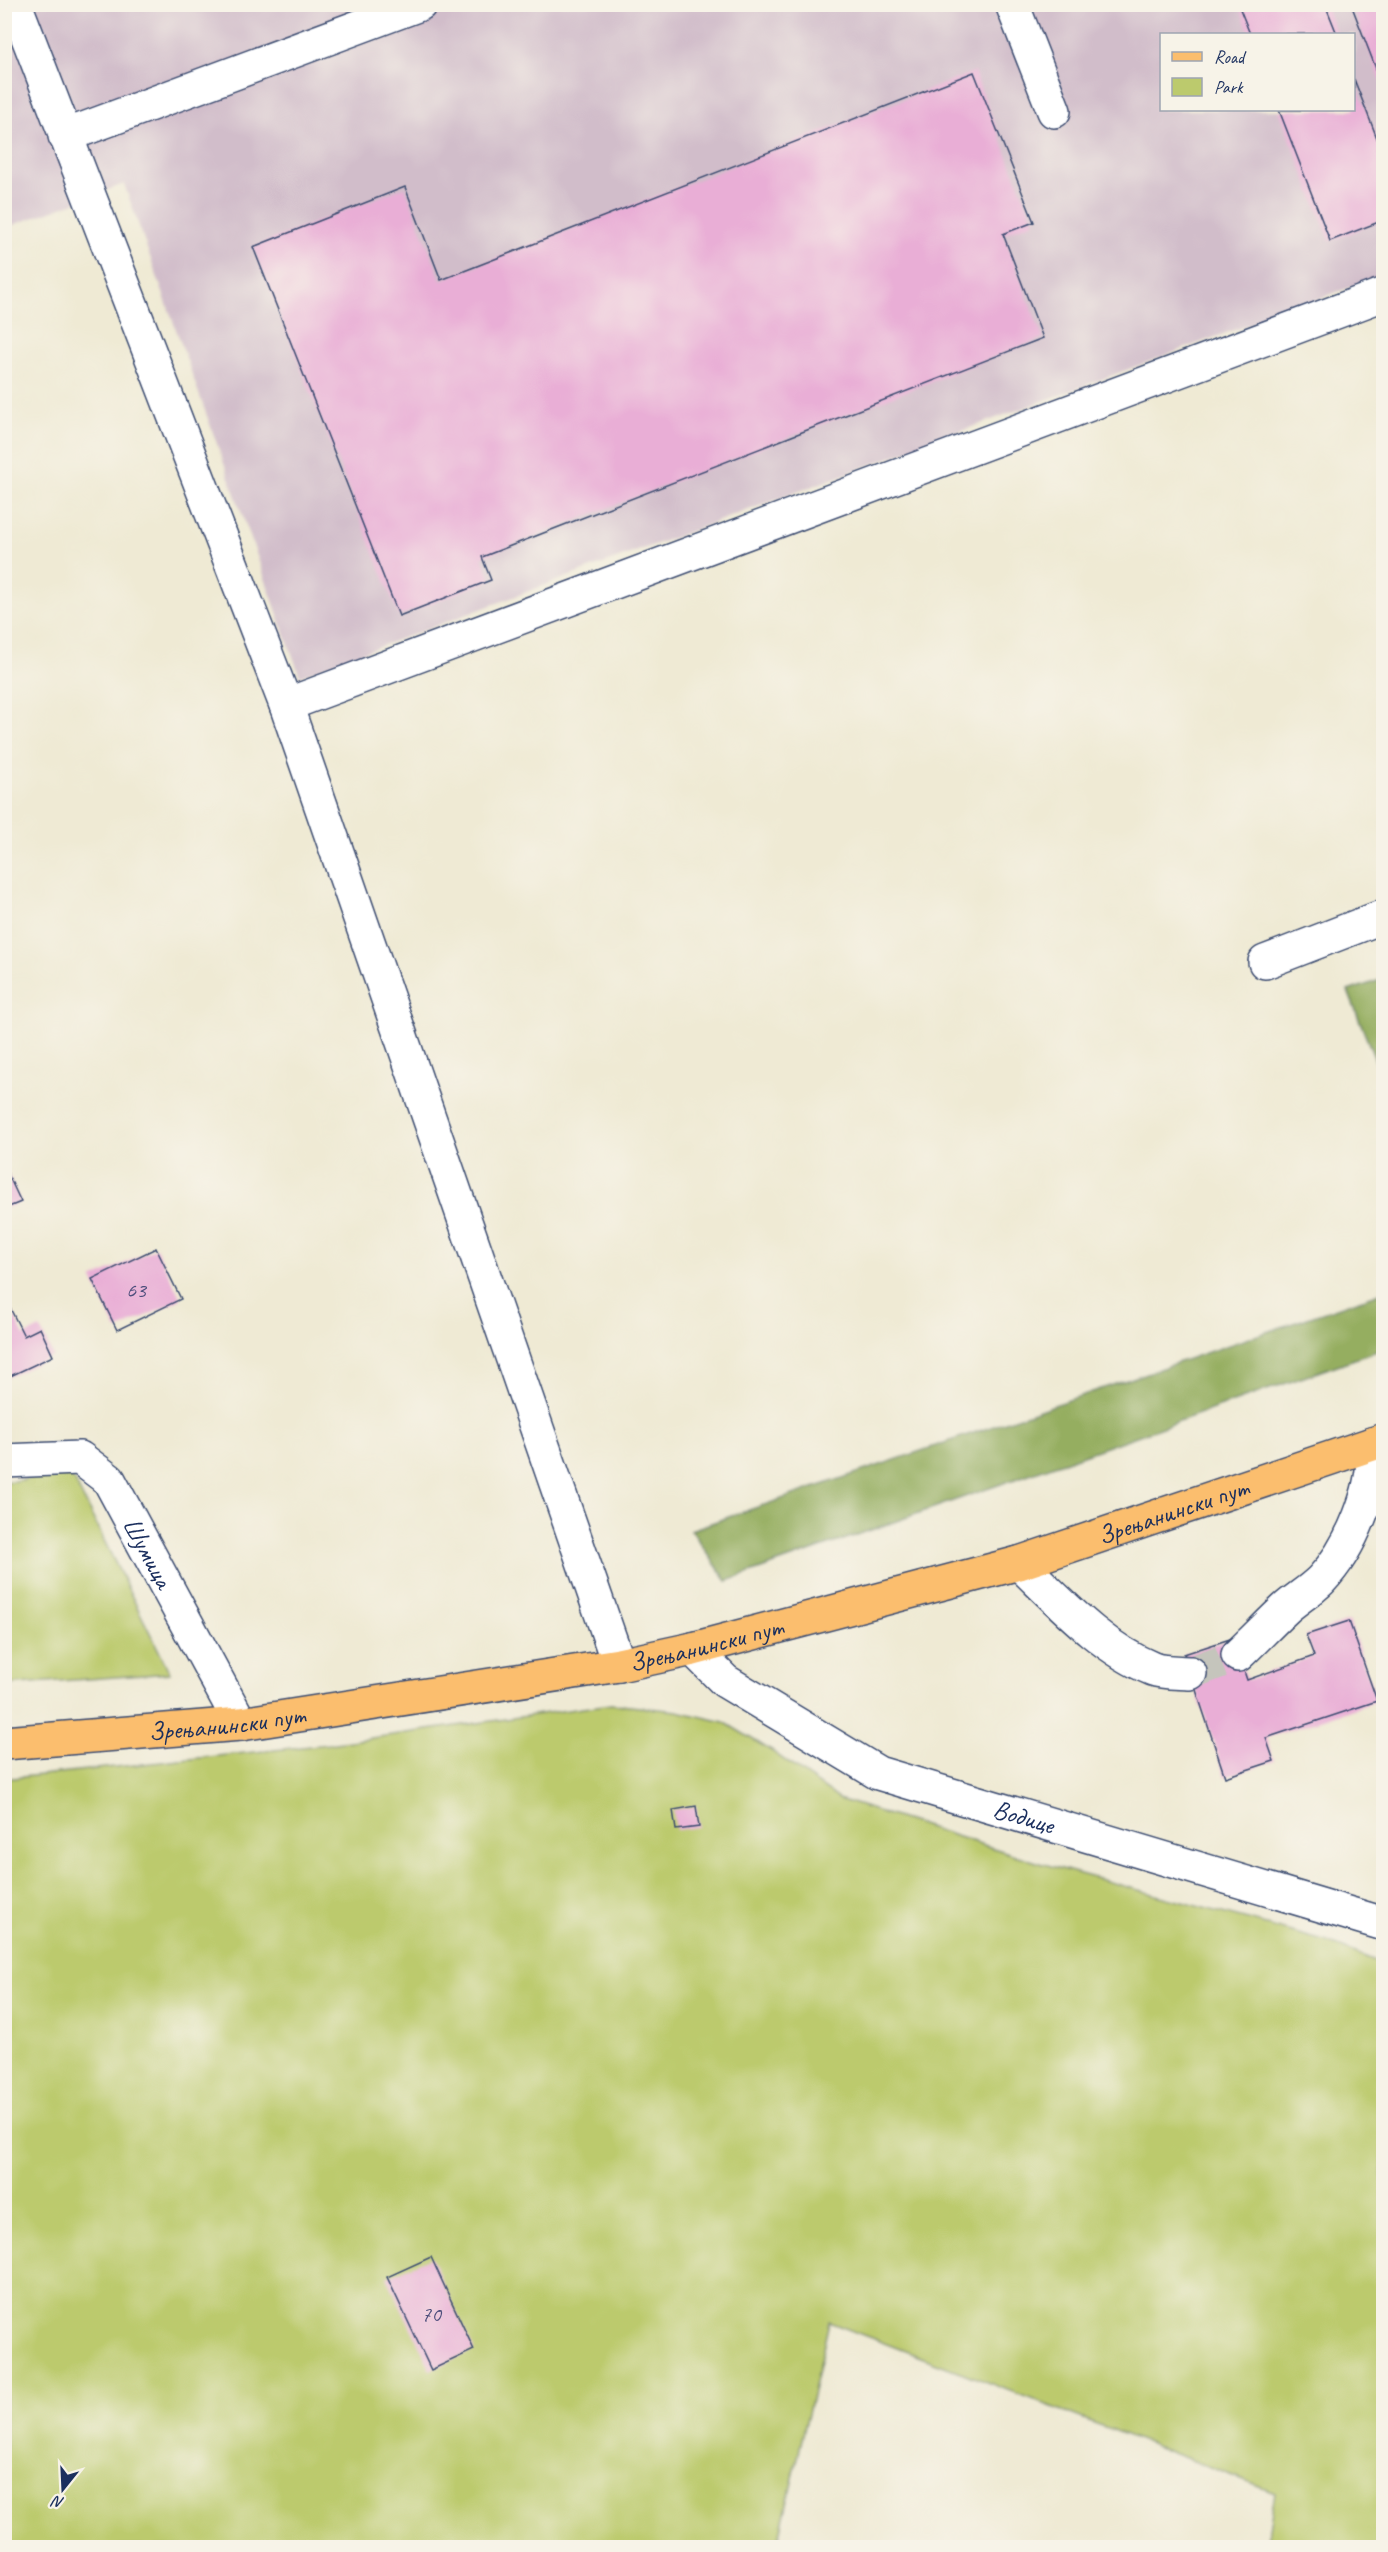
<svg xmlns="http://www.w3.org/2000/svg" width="1388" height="2552" font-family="Caveat,sans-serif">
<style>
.industrial{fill:#d1bdca;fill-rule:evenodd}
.green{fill:#bcca6d;stroke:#6c7c66;stroke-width:1.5}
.forest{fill:#95ae60;stroke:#586e5f;stroke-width:1.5}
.building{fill:#e9aed6}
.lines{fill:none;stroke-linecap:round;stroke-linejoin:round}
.minor-tunnel{stroke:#c5c5bc;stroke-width:33;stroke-dasharray:33 16;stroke-linecap:butt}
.minor-casing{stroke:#3b4b70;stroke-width:36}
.major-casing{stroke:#3b4b70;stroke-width:36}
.minor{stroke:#fff;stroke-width:33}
.major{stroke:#fbbe6e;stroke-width:33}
.labels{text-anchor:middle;stroke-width:4.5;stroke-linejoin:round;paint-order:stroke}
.number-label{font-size:22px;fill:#4e4f7c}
.street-label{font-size:26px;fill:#1b2f5e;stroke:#f7f3e8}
</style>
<rect width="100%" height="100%" fill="#f7f3e8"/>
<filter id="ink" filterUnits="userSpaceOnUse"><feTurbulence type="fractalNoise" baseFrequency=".0167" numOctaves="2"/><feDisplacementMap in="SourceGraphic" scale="12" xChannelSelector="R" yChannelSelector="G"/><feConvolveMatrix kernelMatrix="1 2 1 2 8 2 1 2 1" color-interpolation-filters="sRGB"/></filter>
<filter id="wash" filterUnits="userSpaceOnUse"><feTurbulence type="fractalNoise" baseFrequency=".008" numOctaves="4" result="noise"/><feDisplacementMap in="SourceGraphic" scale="24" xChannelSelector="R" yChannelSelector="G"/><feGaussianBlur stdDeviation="1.35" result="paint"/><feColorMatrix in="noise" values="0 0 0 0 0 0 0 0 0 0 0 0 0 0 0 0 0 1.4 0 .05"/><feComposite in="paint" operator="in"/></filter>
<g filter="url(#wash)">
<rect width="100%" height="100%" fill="#efead4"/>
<path class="industrial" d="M5,5H1383V275L300,676L124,184L5,228ZM1162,34H1354V110H1162Z"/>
<g class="green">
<path d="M71,1474L170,1673L5,1685V1482Z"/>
<path d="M611,1704L677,1711L724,1722L770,1750L839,1799L1040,1863L1328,1942L1383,1964V2547H1266L1275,2492L829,2322L777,2547H5L4,1779L329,1744Z"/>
</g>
<g class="forest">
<path d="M1383,979H1384L1383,1080L1348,991Z"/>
<path d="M1383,1292V1349L727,1581L691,1530Z"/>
</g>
<g id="blocks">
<g class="building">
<path d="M1238,4H1325L1337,34H1250Z"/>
<path d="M1351,4H1384V87H1383Z"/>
<path d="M974,72L1034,222L1003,234L1043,338L482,557L491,580L399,616L253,247L405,187L441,280Z"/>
<path d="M1354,79L1384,156V220L1330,241L1279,110H1354Z"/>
<path d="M4,1166L21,1202L4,1209Z"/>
<path d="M156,1248L181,1299L117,1330L92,1279Z"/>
<path d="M4,1296L24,1336L40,1328L53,1356L4,1379Z"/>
<path d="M1349,1621L1377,1701L1266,1738L1274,1761L1225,1777L1184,1654L1233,1638L1247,1680L1314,1656L1306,1635Z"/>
<path d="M696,1806L699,1827L676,1830L673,1810Z"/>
<path d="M431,2257L474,2350L431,2370L387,2277Z"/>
</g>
</g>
</g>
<g filter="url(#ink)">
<use href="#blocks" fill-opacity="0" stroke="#3b4b70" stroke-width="1.5"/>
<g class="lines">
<path class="minor-tunnel" d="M1190,1673L1238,1655"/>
<g class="minor-casing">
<g id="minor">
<path d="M15,4L286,705L619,1665"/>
<path d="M1012,4L1054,111"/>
<path d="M65,136L420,4"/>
<path d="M286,705L1384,294"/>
<path d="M1265,962L1384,916"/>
<path id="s1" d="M4,1461L80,1458L109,1480L241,1724"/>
<path d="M1019,1563C1059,1601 1101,1648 1153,1669C1164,1673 1179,1672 1190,1673"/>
<path id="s2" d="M693,1649L725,1681L878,1773L1384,1924"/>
<path d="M1238,1655C1254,1640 1269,1624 1285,1609C1296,1599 1310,1591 1321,1580C1350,1550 1378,1486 1372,1444"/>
</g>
</g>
<g class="major-casing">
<g id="major">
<path id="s3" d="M4,1743L241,1724L619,1665L693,1649L1019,1563L1384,1440"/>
</g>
</g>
<use href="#minor" class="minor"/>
<use href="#major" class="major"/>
</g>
</g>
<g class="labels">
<g class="number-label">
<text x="136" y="1297">63</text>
<text x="431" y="2321">70</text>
</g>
<g class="street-label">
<text dy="9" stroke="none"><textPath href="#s3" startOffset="1196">Зрењанински пут</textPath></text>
<text dy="9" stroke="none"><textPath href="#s1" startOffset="195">Шумица</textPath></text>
<text dy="9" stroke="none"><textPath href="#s3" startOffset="710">Зрењанински пут</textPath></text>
<text dy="9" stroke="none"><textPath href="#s3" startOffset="224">Зрењанински пут</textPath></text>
<text dy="9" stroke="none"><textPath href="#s2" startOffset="376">Водице</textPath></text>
</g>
</g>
<rect width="1388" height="2552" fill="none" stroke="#f7f3e8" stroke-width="24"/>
<rect x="1160" y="33" width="195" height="78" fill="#f7f3e8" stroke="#9fa5b1" stroke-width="1.5"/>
<rect x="1172" y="52" width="30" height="9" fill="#fbbe6e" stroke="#9fa5b1" stroke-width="1.5"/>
<text x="1214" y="63" font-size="18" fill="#1b2f5e">Road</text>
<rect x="1172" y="78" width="30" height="18" fill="#bcca6d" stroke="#9fa5b1" stroke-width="1.5"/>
<text x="1214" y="93" font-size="18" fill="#1b2f5e">Park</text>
<g transform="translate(63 2489) rotate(198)" stroke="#f7f3e8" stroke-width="4.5" paint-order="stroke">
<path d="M0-4.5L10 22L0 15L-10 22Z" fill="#1b2f5e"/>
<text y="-9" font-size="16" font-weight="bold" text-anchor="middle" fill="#1b2f5e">N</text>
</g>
</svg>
